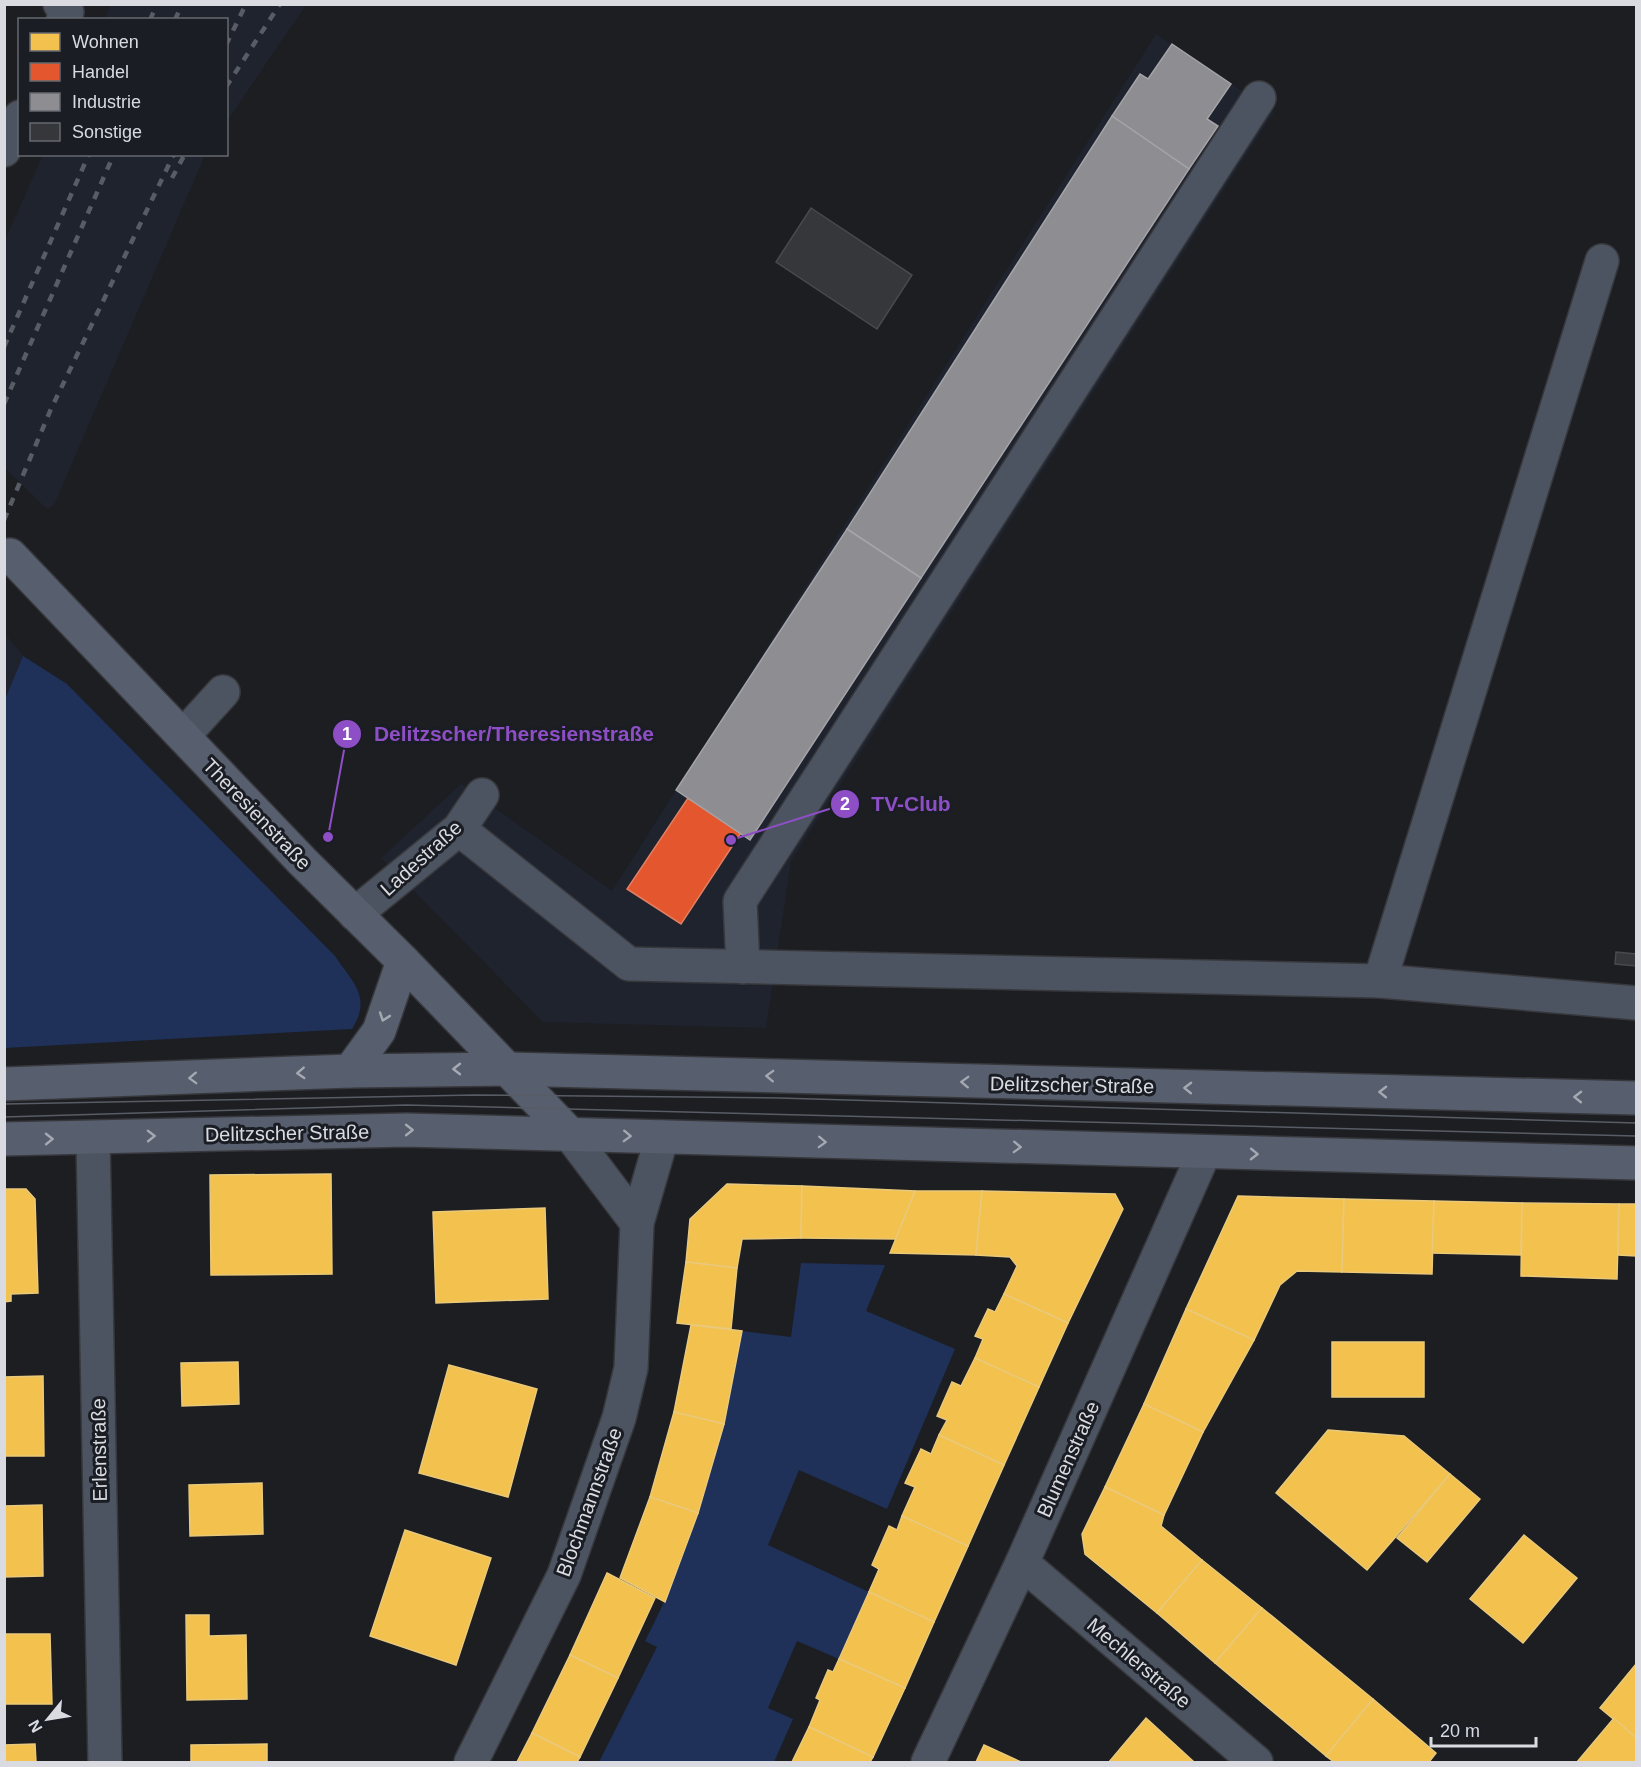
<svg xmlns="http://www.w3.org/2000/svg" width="1641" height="1767" font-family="Helvetica,sans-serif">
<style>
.built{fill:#1e232e}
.green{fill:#1f3059}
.homes{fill:#f2c14e;stroke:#eac97a;stroke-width:1.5}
.shops{fill:#e4572e;stroke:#e17f63;stroke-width:1.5}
.industry{fill:#8d8d92;stroke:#a4a4a9;stroke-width:1.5}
.building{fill:#35373a;stroke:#494a4d;stroke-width:1.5}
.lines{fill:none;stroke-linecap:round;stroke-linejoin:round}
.minor-casing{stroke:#37383c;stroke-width:36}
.major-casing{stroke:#37383c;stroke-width:36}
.minor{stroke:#4d5461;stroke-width:33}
.major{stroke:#575e6e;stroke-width:33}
.tram{stroke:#585d65;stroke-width:1.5}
.rail{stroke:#585d65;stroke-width:4.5;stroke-dasharray:8 8;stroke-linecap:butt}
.oneway{stroke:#a5a9b2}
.labels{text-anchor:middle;stroke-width:6;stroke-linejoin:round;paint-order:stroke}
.street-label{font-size:20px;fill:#d9dbe0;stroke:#1a1d24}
.leader{fill:none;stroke:#8e4fc6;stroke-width:2}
.callout-dot{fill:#8e4fc6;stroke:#1a1d24;stroke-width:2}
.mark-label{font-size:18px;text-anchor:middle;font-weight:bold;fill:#fff}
.callout-label{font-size:21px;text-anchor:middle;font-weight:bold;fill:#8e4fc6;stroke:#1a1d24;stroke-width:6;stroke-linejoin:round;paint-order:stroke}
</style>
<rect width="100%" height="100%" fill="#1c1e22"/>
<g class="built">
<path d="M111,5V4L306,5L227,121L226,20L105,19Z"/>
<path d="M1156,34L1274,112L791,861L766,1028L543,1022L381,858L461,784L612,891Z"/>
<path d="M43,155H205L54,505L47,509L4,467L5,240Z"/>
<path d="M5,634L23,656L5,702Z"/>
</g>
<g class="green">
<path d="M23,656L67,684L335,956C353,983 372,997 352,1029L5,1048L4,702Z"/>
<path d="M801,1263L885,1265L866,1311L955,1349L887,1509L799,1470L768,1545L869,1592L839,1659L797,1641L768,1708L793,1719L774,1762H599L657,1647L645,1641C696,1544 721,1438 742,1331L791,1337Z"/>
</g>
<g class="homes">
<path d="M331,1174L332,1274L211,1275L210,1175Z"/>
<path d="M727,1184L802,1186L801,1238L742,1239L737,1268L686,1262L690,1219Z"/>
<path d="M802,1186L915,1191L896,1239L801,1238Z"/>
<path d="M4,1189H26L35,1199L38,1293L11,1294V1301L4,1302Z"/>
<path d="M915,1191H982L976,1255L890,1253Z"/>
<path d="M982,1191L1115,1194L1123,1209L1068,1323L1004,1294L1017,1266L1010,1257L976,1255Z"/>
<path d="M1238,1196L1344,1199L1342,1272L1297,1271L1280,1285L1254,1340L1186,1309Z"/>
<path d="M1344,1199L1434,1201L1432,1274L1342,1272Z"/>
<path d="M1434,1201L1522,1203L1521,1255L1432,1253Z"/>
<path d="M1522,1203L1619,1204L1617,1279L1521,1276Z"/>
<path d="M1619,1204H1636V1256L1618,1255Z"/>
<path d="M545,1208L548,1299L436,1303L433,1212Z"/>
<path d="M686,1262L737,1268L731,1329L677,1323Z"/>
<path d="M1004,1294L1068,1323L1039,1387L975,1358L983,1339L975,1336L988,1309L995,1312Z"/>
<path d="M1186,1309L1254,1340L1203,1432L1144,1404Z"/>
<path d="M691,1325L742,1331L724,1424L674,1412Z"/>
<rect x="1332" y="1342" width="92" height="55"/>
<path d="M975,1358L1039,1387L1004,1465L939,1435L947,1420L937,1416L952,1382L961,1386Z"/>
<path d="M238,1362L239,1404L182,1406L181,1363Z"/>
<path d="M449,1365L537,1389L508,1497L419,1473Z"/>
<path d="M43,1376L44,1456H4V1377Z"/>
<path d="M1144,1404L1203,1432L1164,1515L1105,1487Z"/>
<path d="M674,1412L724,1424L698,1513L650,1497Z"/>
<path d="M1328,1430L1404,1436L1450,1474L1367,1570L1276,1493Z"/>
<path d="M939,1435L1004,1465L968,1546L902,1516L915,1487L905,1483L921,1449L931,1454Z"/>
<path d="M1450,1474L1480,1499L1427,1562L1397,1538Z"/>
<path d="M262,1483L263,1534L190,1536L189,1485Z"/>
<path d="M1105,1487L1164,1515L1161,1526L1202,1560L1157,1613L1085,1554L1082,1534Z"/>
<path d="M650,1497L698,1513L665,1602L620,1578Z"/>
<path d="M42,1505L43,1576L4,1577V1506Z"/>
<path d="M902,1516L968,1546L934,1622L869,1592L879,1569L872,1565L889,1526L897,1530Z"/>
<path d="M405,1530L491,1558L456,1665L370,1636Z"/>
<path d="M1524,1535L1577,1578L1523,1643L1470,1599Z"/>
<path d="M1202,1560L1262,1608L1215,1663L1157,1613Z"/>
<path d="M607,1573L655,1598L618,1678L570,1655Z"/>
<path d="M869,1592L934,1622L905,1688L839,1659Z"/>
<path d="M1262,1608L1373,1699L1326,1756L1215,1663Z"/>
<path d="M186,1615H209V1636L246,1635L247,1699L187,1700Z"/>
<path d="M4,1634H50L52,1704H4Z"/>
<path d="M570,1655L618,1678L580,1757L532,1733Z"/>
<path d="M839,1659L905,1688L873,1757L809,1727L820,1700L816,1698L828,1670L833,1672Z"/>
<path d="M1636,1664V1738L1600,1708Z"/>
<path d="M1373,1699L1436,1753L1429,1762H1334L1326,1756Z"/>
<path d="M1146,1718L1194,1762H1109Z"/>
<path d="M1614,1718L1636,1738V1762H1577Z"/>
<path d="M809,1727L873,1757L870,1762H792Z"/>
<path d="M532,1733L580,1757L577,1762H517Z"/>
<path d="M35,1744L36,1762H4V1745Z"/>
<path d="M267,1744V1762H191V1745Z"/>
<path d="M984,1745L1021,1762H976Z"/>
</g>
<path class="shops" d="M688,798L741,833L681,924L627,889Z"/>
<g class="industry">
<path d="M1172,44L1231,84L1207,119L1218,126L1189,169L1112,116L1140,74L1148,79Z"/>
<path d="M1112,116L1189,169L921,578L847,529Z"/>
<path d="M847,529L921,578L750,840L676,790Z"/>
</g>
<g class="building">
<path d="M811,208L912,275L877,329L776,262Z"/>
<path d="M1616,952L1636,954V966L1615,964Z"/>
</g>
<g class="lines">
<g class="minor-casing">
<g id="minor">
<path d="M60,4L67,12L63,20"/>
<path d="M4,150L20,117"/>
<path d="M183,736L223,692"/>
<path d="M459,829L629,964L1380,981L1636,1003"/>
<path d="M355,914L459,829L482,795"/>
<path d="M743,967L740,901L1259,98"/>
<path d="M1380,981L1602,261"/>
<path d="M93,1138L105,1762"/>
<path d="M637,1223L662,1137"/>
<path d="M1022,1563L1256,1762"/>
<path d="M471,1762L564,1575L619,1418L631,1368L637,1223L569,1133"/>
<path d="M928,1762L1022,1563L1204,1153"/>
</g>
</g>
<g class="major-casing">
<g id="major">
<path d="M10,555L302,861L403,961L569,1133"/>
<path d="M350,1071L379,1031L403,961"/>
<path d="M4,1084L350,1071L508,1069L1636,1098"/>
<path d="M4,1139L406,1130L1636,1163"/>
</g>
</g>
<use href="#minor" class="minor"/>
<use href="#major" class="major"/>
<g class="tram">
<path d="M4,1104L474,1095L779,1098L1636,1123"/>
<path d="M4,1117L406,1105L1636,1136"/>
</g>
<g class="rail">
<path d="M150,20L157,4"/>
<path d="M175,20L182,4"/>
<path d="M226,45L246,4"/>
<path d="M226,87L280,4"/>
<path d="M172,178L185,154"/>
<path d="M4,347L89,154"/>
<path d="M4,404L114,154"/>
<path d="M4,520L51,409L174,154"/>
</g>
</g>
<defs><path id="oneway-chevron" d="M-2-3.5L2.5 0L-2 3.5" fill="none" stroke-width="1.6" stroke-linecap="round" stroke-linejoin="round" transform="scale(1.5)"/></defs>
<g class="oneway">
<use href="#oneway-chevron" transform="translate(384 1017) rotate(109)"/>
<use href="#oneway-chevron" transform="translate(457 1069) rotate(180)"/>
<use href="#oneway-chevron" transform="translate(301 1073) rotate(177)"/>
<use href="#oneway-chevron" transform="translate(770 1076) rotate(-178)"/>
<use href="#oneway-chevron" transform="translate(193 1078) rotate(178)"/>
<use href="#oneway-chevron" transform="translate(965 1082) rotate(-178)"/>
<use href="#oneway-chevron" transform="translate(1188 1088) rotate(-179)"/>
<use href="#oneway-chevron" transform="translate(1383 1092) rotate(-179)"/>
<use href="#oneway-chevron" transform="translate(1578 1097) rotate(-179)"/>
<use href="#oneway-chevron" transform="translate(409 1130)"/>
<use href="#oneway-chevron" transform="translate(151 1136) rotate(-1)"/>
<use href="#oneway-chevron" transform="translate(627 1136) rotate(2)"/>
<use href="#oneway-chevron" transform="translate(49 1139) rotate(-1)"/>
<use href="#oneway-chevron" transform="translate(822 1142) rotate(2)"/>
<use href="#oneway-chevron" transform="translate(1017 1147) rotate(2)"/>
<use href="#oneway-chevron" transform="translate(1254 1154) rotate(1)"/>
</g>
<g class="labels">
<g class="street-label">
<text transform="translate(257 814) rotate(46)" y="7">Theresienstraße</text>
<text transform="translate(421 858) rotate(-42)" y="7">Ladestraße</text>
<text transform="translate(1072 1085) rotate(1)" y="7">Delitzscher Straße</text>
<text transform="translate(287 1133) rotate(-1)" y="7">Delitzscher Straße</text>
<text transform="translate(99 1450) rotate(-91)" y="7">Erlenstraße</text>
<text transform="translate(1068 1459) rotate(-66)" y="7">Blumenstraße</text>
<text transform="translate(589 1502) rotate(-70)" y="7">Blochmannstraße</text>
<text transform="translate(1139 1663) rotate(40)" y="7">Mechlerstraße</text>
</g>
</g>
<path class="leader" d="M328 837L347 734M731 840L845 804"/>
<g class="callout-dot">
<circle cx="328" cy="837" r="6"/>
<circle cx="731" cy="840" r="6"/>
<circle cx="347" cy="734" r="15"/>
<circle cx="845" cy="804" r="15"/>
</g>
<g class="mark-label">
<text x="347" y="740">1</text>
<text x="845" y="810">2</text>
</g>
<g class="callout-label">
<text x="514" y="741">Delitzscher/Theresienstraße</text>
<text x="911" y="811">TV-Club</text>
</g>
<rect width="1641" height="1767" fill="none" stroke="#d9dbe0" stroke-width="12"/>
<rect x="18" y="18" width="210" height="138" fill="#1a1d24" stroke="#66696f" stroke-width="1.5"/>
<rect x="30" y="33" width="30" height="18" fill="#f2c14e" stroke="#66696f" stroke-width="1.5"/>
<text x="72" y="48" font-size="18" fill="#d9dbe0">Wohnen</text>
<rect x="30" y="63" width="30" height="18" fill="#e4572e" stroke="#66696f" stroke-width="1.5"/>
<text x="72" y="78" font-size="18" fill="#d9dbe0">Handel</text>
<rect x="30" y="93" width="30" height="18" fill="#8d8d92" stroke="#66696f" stroke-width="1.5"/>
<text x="72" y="108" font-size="18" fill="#d9dbe0">Industrie</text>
<rect x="30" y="123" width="30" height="18" fill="#35373a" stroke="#66696f" stroke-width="1.5"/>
<text x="72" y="138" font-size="18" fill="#d9dbe0">Sonstige</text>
<g transform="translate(48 1719) rotate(240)" stroke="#1a1d24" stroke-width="4.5" paint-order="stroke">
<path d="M0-4.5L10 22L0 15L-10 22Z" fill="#d9dbe0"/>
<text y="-9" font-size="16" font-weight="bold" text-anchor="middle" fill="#d9dbe0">N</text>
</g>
<path d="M1431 1737v9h105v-9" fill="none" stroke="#d9dbe0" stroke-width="3"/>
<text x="1440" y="1737" font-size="18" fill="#d9dbe0" stroke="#1a1d24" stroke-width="4.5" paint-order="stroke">20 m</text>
</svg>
